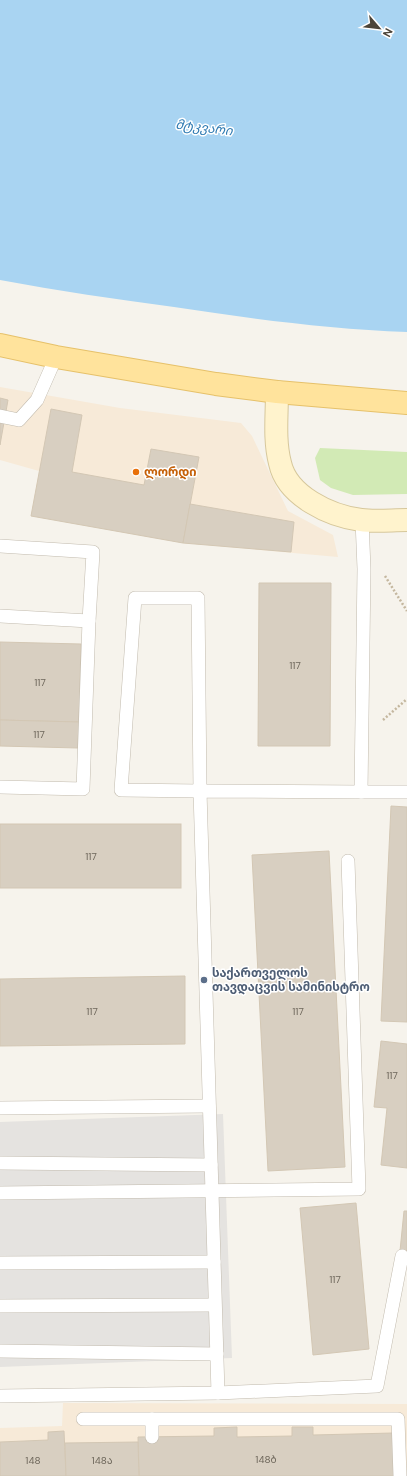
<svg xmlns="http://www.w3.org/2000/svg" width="407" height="1476" font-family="'DM Sans','Noto Sans Georgian',sans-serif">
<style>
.commercial{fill:#f7ead8}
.green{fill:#d2eab5}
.parking{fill:#e5e3e0}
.water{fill:#a9d4f2}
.building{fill:#d8cfc1;stroke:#d3c7b4}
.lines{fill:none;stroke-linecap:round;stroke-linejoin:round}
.service-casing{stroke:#c2bbae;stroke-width:14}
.secondary-casing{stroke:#d6c79b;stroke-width:24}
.primary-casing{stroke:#e6c16a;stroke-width:24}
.path{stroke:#c4b79f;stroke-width:2.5;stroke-dasharray:2 2;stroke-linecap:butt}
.service{stroke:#fff;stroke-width:13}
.secondary{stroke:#fff3cd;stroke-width:22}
.primary{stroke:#ffe39c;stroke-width:22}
.food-dot{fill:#e8710a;stroke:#fff;stroke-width:1.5}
.service-dot{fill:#5c6f8a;stroke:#fff;stroke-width:1.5}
.labels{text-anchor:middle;stroke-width:3;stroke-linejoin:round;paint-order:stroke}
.number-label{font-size:10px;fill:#6e675b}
.food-label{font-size:12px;font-weight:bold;fill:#c56008;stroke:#fff;text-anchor:start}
.service-label{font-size:12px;font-weight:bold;fill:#4e5e75;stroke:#fff;text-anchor:start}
.water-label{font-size:13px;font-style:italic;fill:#2e7ab2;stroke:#fff}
</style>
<rect width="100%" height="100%" fill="#f6f3ec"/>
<g class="commercial">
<path d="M0,387L120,408L241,423L252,436L288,511L333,535L338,557L183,543L31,516L39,471L0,460Z"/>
<path d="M63,1403L407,1404V1476H0V1428L62,1426Z"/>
</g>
<path class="green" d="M320,448L407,452V494L353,495L331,488L320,480L315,458Z"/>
<path class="parking" d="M223,1114L232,1358L0,1367V1122Z"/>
<path class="water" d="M0,0H407V332C329,329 252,319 174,307C116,299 58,291 0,280Z"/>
<g class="building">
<path d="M0,398L8,400L0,445Z"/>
<path d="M51,409L82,415L72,472L144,485L151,449L199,457L183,543L31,516Z"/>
<path d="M190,504L294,522L291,552L183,543Z"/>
<path d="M259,583H331L330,746H258Z"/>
<path d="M0,642L81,644L79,722L0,720Z"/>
<path d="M0,720L79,722L78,748L0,746Z"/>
<path d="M391,806L407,807V1022L381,1021Z"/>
<rect x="0" y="824" width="181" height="64"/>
<path d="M329,851L345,1167L268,1171L252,855Z"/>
<path d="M185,976V1044L0,1046V979Z"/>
<path d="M381,1041L407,1044V1168L381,1165L387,1108L374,1107Z"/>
<path d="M356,1203L369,1349L313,1355L300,1208Z"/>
<path d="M404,1211H407V1251H400Z"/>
<path d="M237,1427V1437L292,1436V1427H313V1435L393,1433L394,1476H139L138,1437L214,1436V1428Z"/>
<path d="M64,1431L66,1476H0V1442L48,1440V1432Z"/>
<path d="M138,1442L139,1476H66L65,1443Z"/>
</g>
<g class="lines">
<g class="service-casing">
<g id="service">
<path d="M0,416L19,420L37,400L56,357"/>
<path d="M0,546L93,552L89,621L83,789L0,787"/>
<path d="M135,598H198L200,791L121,790Z"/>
<path d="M0,616L89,621"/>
<path d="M361,792H407"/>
<path d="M0,1108L209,1106"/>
<path d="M0,1163L211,1165"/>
<path d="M0,1193L359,1189L348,861"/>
<path d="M0,1263L214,1262"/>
<path d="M0,1306L214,1305"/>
<path d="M0,1351L217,1354"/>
<path d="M218,1393L200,791L361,792L364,569L362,520"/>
<path d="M0,1396L218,1393L377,1386L402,1256"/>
<path d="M83,1419H398L400,1476"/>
<path d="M152,1419V1437"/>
</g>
</g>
<g class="secondary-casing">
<path id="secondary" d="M277,392C277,415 274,440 280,463C287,496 330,516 361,520C376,522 392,520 407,520"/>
</g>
<g class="primary-casing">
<path id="primary" d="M0,345L56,357L216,384L277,392L407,403"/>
</g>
<g class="path">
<path d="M385,576L407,611"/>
<path d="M383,720L407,699"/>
</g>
<use href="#service" class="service"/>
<use href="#secondary" class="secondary"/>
<use href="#primary" class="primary"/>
</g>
<circle class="food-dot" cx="136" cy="472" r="4"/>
<circle class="service-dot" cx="204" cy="980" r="4"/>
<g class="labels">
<g class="number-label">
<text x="295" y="669">117</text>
<text x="40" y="686">117</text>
<text x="39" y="738">117</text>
<text x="91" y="860">117</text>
<text x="92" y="1015">117</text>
<text x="298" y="1015">117</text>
<text x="392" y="1079">117</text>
<text x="335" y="1283">117</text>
<text x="266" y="1463">148ბ</text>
<text x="33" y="1464">148</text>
<text x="102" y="1464">148ა</text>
</g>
<g class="food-label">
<text x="144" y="476">ლორდი</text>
</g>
<g class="service-label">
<text x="212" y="977">საქართველოს<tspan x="212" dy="14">თავდაცვის სამინისტრო</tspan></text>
</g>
<g class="water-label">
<text transform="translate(204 127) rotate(7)" y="5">მტკვარი</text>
</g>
</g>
<g transform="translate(379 28) rotate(118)" stroke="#ffffff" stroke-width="3" paint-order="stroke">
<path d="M0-3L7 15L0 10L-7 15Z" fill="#4b4439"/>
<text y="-6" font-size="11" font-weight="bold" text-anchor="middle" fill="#4b4439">N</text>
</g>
</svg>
